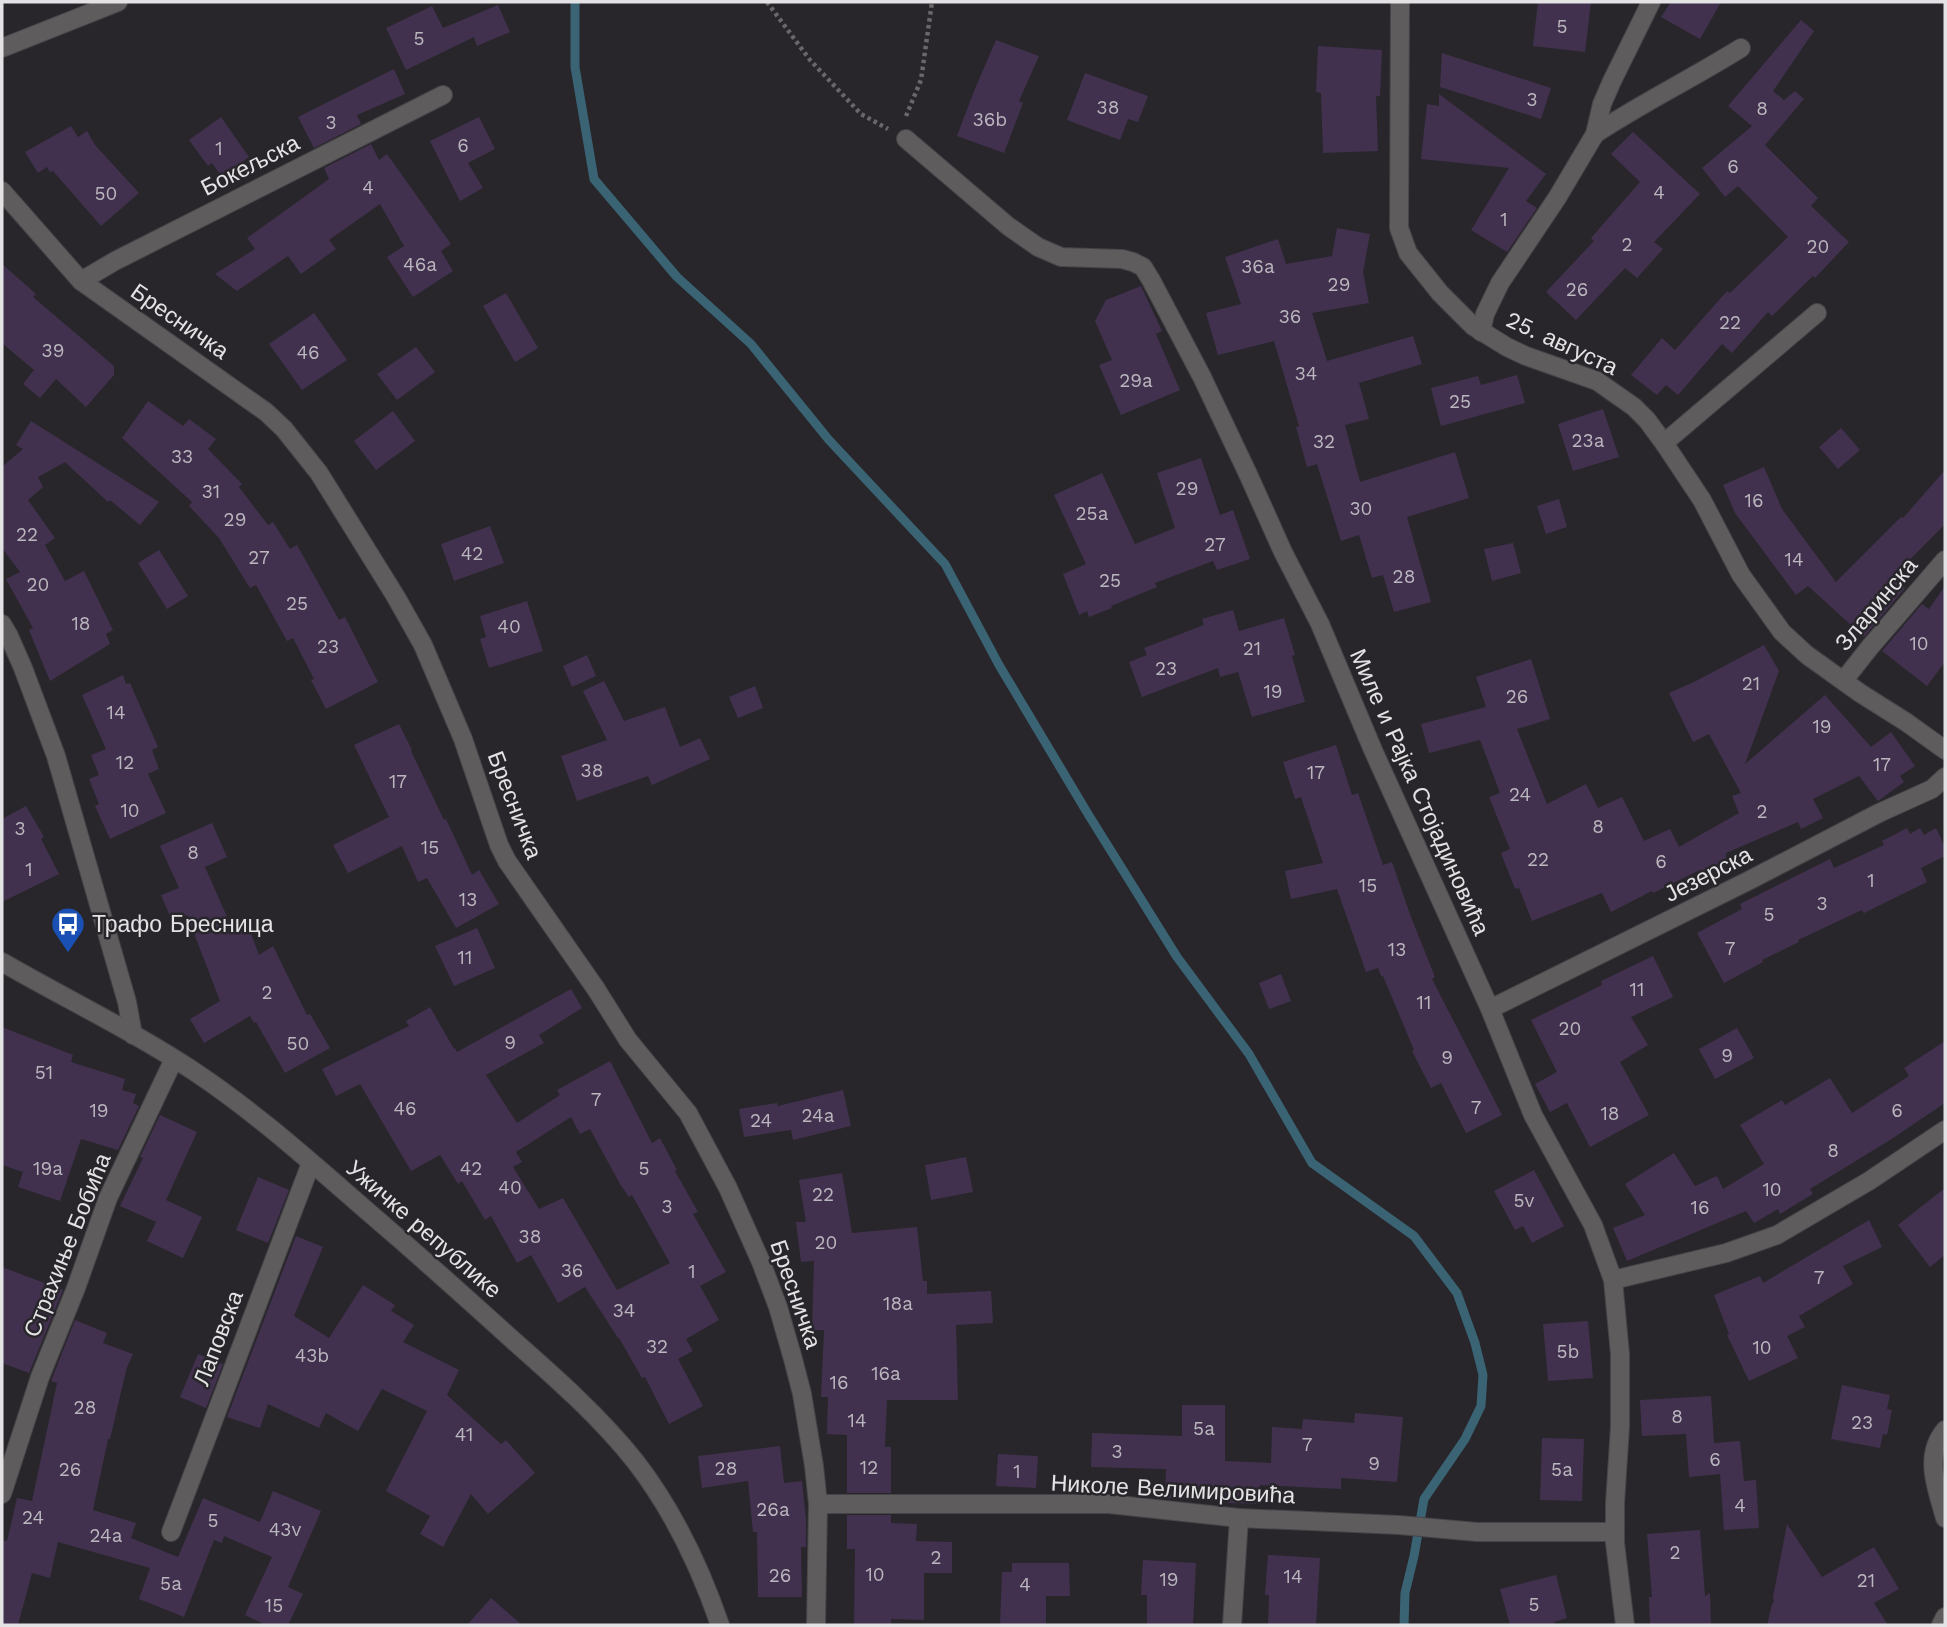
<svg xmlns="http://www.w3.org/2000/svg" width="1947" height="1627" font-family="'Work Sans',sans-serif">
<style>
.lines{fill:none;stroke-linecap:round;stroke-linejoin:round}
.stream{stroke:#3a6474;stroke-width:9}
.building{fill:#41314e;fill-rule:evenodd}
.minor-casing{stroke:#464448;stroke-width:20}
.path{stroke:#69676a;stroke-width:4.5;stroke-dasharray:3.5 3.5;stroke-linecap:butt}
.minor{stroke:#5e5c5c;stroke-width:18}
.labels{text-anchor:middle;stroke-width:5;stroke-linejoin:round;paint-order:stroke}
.number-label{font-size:19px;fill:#bab6be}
.street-label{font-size:23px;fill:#e3e2e4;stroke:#28262a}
.poi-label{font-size:23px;fill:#e3e2e4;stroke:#28262a;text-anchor:start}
</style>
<rect width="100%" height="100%" fill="#28262a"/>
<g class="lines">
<path class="stream" d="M575,2V67L594,179L677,277L751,344L829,440L945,564L999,665L1088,814L1177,957L1249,1054L1312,1163L1414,1236L1457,1293L1475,1343L1483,1375L1481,1406L1465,1439L1424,1499L1414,1556L1405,1593L1404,1625"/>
</g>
<g class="building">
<path d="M1538,2H1591L1585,52L1533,46Z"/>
<path d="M1671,2H1721L1700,39L1661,17Z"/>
<path d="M498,5L510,32L477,46L474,37L406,70L386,28L432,6L443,28Z"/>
<path d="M1801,20L1814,31L1773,91L1784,100L1795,91L1804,99L1765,145L1818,198L1811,206L1849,242L1815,278L1813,276L1772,316L1768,312L1732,353L1722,344L1678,395L1666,385L1657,395L1631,375L1662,338L1675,350L1727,291L1730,293L1788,237L1738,186L1725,197L1702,168L1752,126L1728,106Z"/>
<path d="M996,40L1039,56L1019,101L1023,103L1004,153L957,136L974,91Z"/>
<path d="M1318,46L1382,50L1380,96H1376L1378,151L1323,153L1321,93L1316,92Z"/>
<path d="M1442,53L1551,88L1541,119L1440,87Z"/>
<path d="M394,69L405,94L357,115L361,124L314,148L298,117Z"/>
<path d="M1085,73L1148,96L1138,122L1128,119L1120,140L1067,120Z"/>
<path d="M1439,94L1546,174L1526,201L1537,208L1507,252L1471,230L1509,168L1421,159L1427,104L1439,106Z"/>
<path d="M221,117L249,157L221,176L212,163L208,166L189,140Z"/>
<path d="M479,117L495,149L468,163L483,188L460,201L430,141Z"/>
<path d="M71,126L78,137L87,131L95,145L139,193L101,226L53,171L50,172L47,167L38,173L25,152Z"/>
<path d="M1633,132L1700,194L1654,242L1663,249L1637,278L1625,268L1576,320L1546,292L1594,241L1591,238L1640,182L1611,154Z"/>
<path d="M371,144L379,160L387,154L451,244L441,251L453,271L413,297L387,257L404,246L380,204L329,240L336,249L301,274L288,256L237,291L215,274L255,249L247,238L329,179L324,168Z"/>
<path d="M1337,228L1370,234L1363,272L1369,303L1312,313L1327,361L1413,336L1422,364L1359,383L1369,419L1345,425L1360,482L1455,452L1469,498L1407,517L1431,602L1394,612L1383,575L1372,578L1359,535L1341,541L1317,464L1307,467L1296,427L1299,426L1274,341L1218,355L1206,313L1241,304L1225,257L1278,239L1286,264L1332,256Z"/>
<path d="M2,264L36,294L33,297L114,366V375L86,407L56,379L40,398L23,384L34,370L2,343Z"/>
<path d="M1141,286L1162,331L1156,334L1180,390L1121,415L1099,365L1112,360L1095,321L1106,300Z"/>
<path d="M506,293L538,348L515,362L483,306Z"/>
<path d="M314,313L347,360L302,390L269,344Z"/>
<path d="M416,347L435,372L397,400L377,374Z"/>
<path d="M1517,375L1525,403L1441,426L1431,388L1478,376L1481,385Z"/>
<path d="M148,401L183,426L189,419L216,439L208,449L242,484L239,487L268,525L273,522L290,549L297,545L339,620L345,617L378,682L326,709L311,680L314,679L293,638L287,641L256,585L250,588L219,538L189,506L192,502L122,438Z"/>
<path d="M1603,409L1619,457L1573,471L1558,424Z"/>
<path d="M393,411L415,441L376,470L354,441Z"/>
<path d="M31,421L159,502L140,525L110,500L108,502L65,462L38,477L43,487L28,500L55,538L45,545L65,581L84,571L113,630L106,634L110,644L50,681L29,630L33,628L6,579L20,572L2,548V465L3,466L23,449L16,445Z"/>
<path d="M1841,428L1860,450L1838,469L1819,447Z"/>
<path d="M1201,458L1220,515L1233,510L1250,559L1217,570L1213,561L1155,583L1157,587L1111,606L1112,608L1089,617L1087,611L1079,615L1063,574L1086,564L1054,495L1102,473L1135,544L1175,528L1157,473Z"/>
<path d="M1764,467L1782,509L1836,582L1901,517L1903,518L1945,470V524L1893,577L1905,588L1864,637L1808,586L1796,595L1735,513L1723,485Z"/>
<path d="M1559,499L1567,527L1546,534L1537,506Z"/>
<path d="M490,526L504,563L454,581L441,544Z"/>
<path d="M1513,543L1521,573L1492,581L1484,549Z"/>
<path d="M159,550L188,596L167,609L138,563Z"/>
<path d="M1945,586V662L1927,686L1882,651L1922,604L1929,609Z"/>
<path d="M527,601L543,651L489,668L480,639L486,637L480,616Z"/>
<path d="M1233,610L1239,631L1284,618L1295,655L1292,656L1305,702L1252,717L1238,672L1220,677L1218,668L1142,697L1129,662L1147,655L1144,648L1204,625L1202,619Z"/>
<path d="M1764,645L1779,671L1745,764L1825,695L1871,747L1891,732L1915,766L1900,776L1904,782L1878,801L1859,776L1813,799L1823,818L1801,829L1798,822L1726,853V862L1703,875L1700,870L1653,893L1652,891L1611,912L1602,893L1532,921L1519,888L1515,889L1501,853L1510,849L1489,797L1500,793L1480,740L1429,753L1421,724L1486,707L1476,677L1531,659L1550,719L1517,729L1547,804L1586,784L1598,808L1622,797L1644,841L1670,829L1679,847L1739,813L1732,796L1741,793L1709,734L1693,742L1669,693L1694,682Z"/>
<path d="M587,655L596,676L572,687L563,666Z"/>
<path d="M123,675L126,684L130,683L158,747L152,750L159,769L148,774L166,813L110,839L95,806L99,804L89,779L99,775L91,755L106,749L82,695Z"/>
<path d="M604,681L624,721L665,707L680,747L700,738L710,759L652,785L648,776L577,801L561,756L607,740L583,691Z"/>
<path d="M755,686L763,708L738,718L729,697Z"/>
<path d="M399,724L412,750L411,751L444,820L446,819L472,875L479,870L499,904L456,928L427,878L418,882L402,846L348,873L333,845L389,817L354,745Z"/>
<path d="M1336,745L1352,795L1358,793L1383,865L1392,862L1411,917L1435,977L1432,979L1502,1115L1466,1133L1441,1083L1431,1088L1412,1051L1414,1050L1383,976H1381L1378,968L1366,972L1337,889L1291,899L1285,871L1323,863L1301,797L1295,799L1283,762Z"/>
<path d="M26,806L44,837L41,839L59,874L2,902V819Z"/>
<path d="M212,823L227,857L205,867L232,928L247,923L259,955L273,946L307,1015L310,1014L330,1048L285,1073L256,1022L254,1023L250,1016L204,1043L190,1019L220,1001L187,915L172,921L161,895L179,888L160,846Z"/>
<path d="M1907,828L1910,834L1920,828L1924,835L1936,828L1945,847V856L1921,868L1927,882L1864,913L1862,910L1798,940L1799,942L1762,960L1763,962L1724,983L1697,933L1742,909L1740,904L1830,859L1834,868L1884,845L1882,841Z"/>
<path d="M477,928L495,968L454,986L435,946Z"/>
<path d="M1653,956L1673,997L1631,1017L1648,1045L1620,1062L1649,1115L1590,1147L1567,1103L1550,1112L1535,1084L1557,1072L1531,1020L1602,985L1601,981Z"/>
<path d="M1281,974L1291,1001L1269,1009L1259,983Z"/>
<path d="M571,989L582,1008L539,1035L544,1043L486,1075L517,1123L560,1095L557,1090L610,1061L652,1143L660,1138L677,1170L675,1171L698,1212L693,1214L726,1272L700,1286L719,1320L686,1339L693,1351L678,1359L703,1406L669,1424L645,1377L642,1378L619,1338H618L585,1287L558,1303L531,1255L517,1263L491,1216L485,1220L462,1181L458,1184L440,1155L411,1171L360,1084L336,1096L322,1069L409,1026L406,1021L430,1007L454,1049L455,1048L457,1052ZM571,1117L580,1134L590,1129L620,1184L629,1197L632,1195L670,1263L617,1290L563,1198L539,1209L513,1167L522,1162L516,1152Z"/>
<path d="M2,1027L73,1055L71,1062L125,1079L122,1090L136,1094L133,1103L139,1106L118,1150L81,1139L60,1201L18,1187L23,1172L2,1165Z"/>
<path d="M1737,1028L1754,1058L1715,1079L1699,1049Z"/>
<path d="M1945,1041V1103L1890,1140L1810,1189L1813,1194L1780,1214L1778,1209L1754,1223L1746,1211L1627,1261L1613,1228L1645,1215L1625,1184L1674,1153L1695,1186L1717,1176L1723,1189L1764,1164L1740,1125L1782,1100L1785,1105L1830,1078L1852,1113L1909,1076L1904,1068Z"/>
<path d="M843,1090L851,1126L793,1140L791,1130L744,1137L739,1109L777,1103L778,1106Z"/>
<path d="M160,1115L197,1132L166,1200L202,1217L183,1258L147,1241L156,1222L120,1206L143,1158L140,1157Z"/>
<path d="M966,1157L973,1192L931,1200L925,1165Z"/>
<path d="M1534,1170L1564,1226L1532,1243L1523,1226L1515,1230L1494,1191Z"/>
<path d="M842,1173L852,1233L917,1227L923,1281H927V1294L991,1291L993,1323L956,1325L958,1400H887L885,1447H891V1493H847V1435L827,1434L828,1397H821L824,1330H812L814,1261L801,1262L796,1222H806L799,1180Z"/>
<path d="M258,1177L289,1190L268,1243L236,1230Z"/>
<path d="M1945,1188V1255L1930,1267L1898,1225Z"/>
<path d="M1869,1220L1882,1247L1843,1266L1853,1284L1799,1316L1805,1327L1787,1336L1798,1358L1749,1381L1727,1335L1729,1334L1714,1295L1760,1276L1763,1283Z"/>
<path d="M296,1236L323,1247L294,1316L329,1338L363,1285L395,1305L391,1311L414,1325L403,1342L459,1370L447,1395L501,1444L506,1440L535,1473L488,1514L471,1494L443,1547L420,1534L430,1516L386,1491L427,1411L382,1389L358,1431L326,1413L319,1428L268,1404L260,1428L227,1417Z"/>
<path d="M2,1267L63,1290L29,1373L2,1363Z"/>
<path d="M75,1320L107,1333L103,1343L133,1354L127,1367L110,1439H108L93,1510L136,1523L131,1538L178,1557L203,1498L260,1522L273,1491L321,1511L288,1587L303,1594L288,1625H266L245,1615L272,1557L224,1536L222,1543L214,1540L184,1617L139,1599L150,1568L58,1542L50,1578L32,1573L18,1625H2V1540L7,1541L17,1498L32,1501L57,1383L51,1381Z"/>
<path d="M1588,1321L1593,1378L1548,1381L1543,1324Z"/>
<path d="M198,1354L223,1364L206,1408L180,1397Z"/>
<path d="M1842,1385L1890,1395L1887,1409L1892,1410L1887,1435L1883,1434L1880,1448L1831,1439Z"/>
<path d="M1711,1396L1714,1443L1740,1441L1744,1481L1756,1480L1759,1528L1724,1530L1720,1474L1689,1477L1686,1434L1642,1436L1640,1400Z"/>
<path d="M1182,1405H1225V1461L1271,1463L1272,1427L1302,1429L1303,1419L1354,1423L1355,1413L1403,1417L1397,1482L1341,1478V1489L1260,1485L1259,1504L1228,1503V1501L1165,1498L1166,1469L1091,1467L1092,1433L1182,1436Z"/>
<path d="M1542,1438L1584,1439L1582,1501L1540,1500Z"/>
<path d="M780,1446L784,1483L802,1481L806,1519V1547H801L802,1597H758L757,1532H753L748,1481L702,1488L698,1456Z"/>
<path d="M998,1454L1038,1456L1036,1488L996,1486Z"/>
<path d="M847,1515H891V1523L917,1524L916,1541L952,1542V1573H924V1620L891,1619V1625H854L855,1549H847Z"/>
<path d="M1787,1524L1822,1577L1874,1547L1899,1589L1874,1603L1888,1625H1767L1772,1604L1774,1602L1773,1597Z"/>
<path d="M1700,1530L1705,1596L1710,1593L1711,1625H1650L1649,1597H1652L1647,1534Z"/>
<path d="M1268,1555L1320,1558L1316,1625H1268L1269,1595H1265Z"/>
<path d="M1143,1560L1196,1563L1193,1625H1147V1595H1141Z"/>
<path d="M1012,1563H1069L1070,1596H1046V1625H1000L1002,1572H1012Z"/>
<path d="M1556,1575L1567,1618L1554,1622L1555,1625H1510L1500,1589Z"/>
<path d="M491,1598L522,1625H467Z"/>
</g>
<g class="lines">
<g class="minor-casing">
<g id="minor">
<path d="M1400,2L1399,228L1408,253L1440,293L1473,326L1507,347L1526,356L1597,381L1634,407L1647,420L1664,443L1702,500L1741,575L1782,632L1807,655L1860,693L1906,722L1945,750"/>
<path d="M2,48L118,2"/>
<path d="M1595,134C1642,103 1693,78 1741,48"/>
<path d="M906,139L1008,226L1038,247L1061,257L1122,259L1133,262L1143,267L1151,280L1202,377L1248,474L1283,552L1320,624L1373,750L1490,1009L1533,1115L1593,1225L1613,1280L1620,1354V1427L1615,1503V1543L1625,1625"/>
<path d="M2,191L81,281L266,412L284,429L319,473L396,597L423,645L463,739L499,845L507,861L596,989L628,1040L688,1113L728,1188L761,1262L778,1307L793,1359L802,1394L814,1466L818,1504L816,1625"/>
<path d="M81,281L115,261L443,95"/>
<path d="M1481,332L1485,314L1500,283L1557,198L1595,134L1602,104L1612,81L1651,2"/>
<path d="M1664,443L1817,313"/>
<path d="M2,624L9,636L23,668L56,756L127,1002L133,1035"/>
<path d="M1844,680L1870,647L1945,560"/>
<path d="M2,962C66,999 133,1031 195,1072C264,1118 326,1176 388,1229C431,1266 473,1304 515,1342C557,1379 600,1417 635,1461C673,1510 700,1567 720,1625"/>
<path d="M1490,1009L1748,881L1879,813L1932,789L1945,777"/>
<path d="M1613,1280L1726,1253L1777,1235L1869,1181L1945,1130"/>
<path d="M1945,1430C1923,1457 1937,1488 1945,1518"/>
<path d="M2,1494L40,1377L76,1288L108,1198L174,1059"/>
<path d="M818,1504H1109L1239,1518L1399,1525L1477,1532H1615"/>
<path d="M171,1532L311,1163"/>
<path d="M1232,1625L1239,1518"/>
<path d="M1941,1625L1945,1617"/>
</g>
</g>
<g class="path">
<path d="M767,2L810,60L861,114L888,129"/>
<path d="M906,116L921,80L932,2"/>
</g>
<use href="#minor" class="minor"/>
</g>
<defs>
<g id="bus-pin" transform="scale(1.75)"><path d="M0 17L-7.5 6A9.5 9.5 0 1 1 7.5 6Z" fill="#1a4fb4" stroke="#28262a"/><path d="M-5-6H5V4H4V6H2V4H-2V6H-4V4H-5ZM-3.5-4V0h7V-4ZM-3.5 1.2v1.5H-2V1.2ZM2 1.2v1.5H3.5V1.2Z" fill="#fff"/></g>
</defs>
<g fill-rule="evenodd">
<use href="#bus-pin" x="68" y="924"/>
</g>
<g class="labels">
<g class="number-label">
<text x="1562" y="33">5</text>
<text x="419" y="45">5</text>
<text x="1532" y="106">3</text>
<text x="1108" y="114">38</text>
<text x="1762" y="115">8</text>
<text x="990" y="126">36b</text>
<text x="331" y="129">3</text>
<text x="463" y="152">6</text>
<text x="219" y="155">1</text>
<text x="1733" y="173">6</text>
<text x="368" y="194">4</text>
<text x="1659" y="199">4</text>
<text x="106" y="200">50</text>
<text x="1504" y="226">1</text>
<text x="1627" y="251">2</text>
<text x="1818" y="253">20</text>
<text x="420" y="271">46a</text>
<text x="1258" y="273">36a</text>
<text x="1339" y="291">29</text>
<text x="1577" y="296">26</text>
<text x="1290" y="323">36</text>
<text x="1730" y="329">22</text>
<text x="53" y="357">39</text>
<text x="308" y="359">46</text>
<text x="1306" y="380">34</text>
<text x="1136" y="387">29a</text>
<text x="1460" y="408">25</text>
<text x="1588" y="447">23a</text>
<text x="1324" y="448">32</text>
<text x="182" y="463">33</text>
<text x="1187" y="495">29</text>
<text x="211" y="498">31</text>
<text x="1754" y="507">16</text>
<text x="1361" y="515">30</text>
<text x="1092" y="520">25a</text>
<text x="235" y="526">29</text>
<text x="27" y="541">22</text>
<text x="1215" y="551">27</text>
<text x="472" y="560">42</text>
<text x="259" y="564">27</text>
<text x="1794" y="566">14</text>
<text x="1404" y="583">28</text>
<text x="1110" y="587">25</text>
<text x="38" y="591">20</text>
<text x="297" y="610">25</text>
<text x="81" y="630">18</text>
<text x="509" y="633">40</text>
<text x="1919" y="650">10</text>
<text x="328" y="653">23</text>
<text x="1252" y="655">21</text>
<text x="1166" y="675">23</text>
<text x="1751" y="690">21</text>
<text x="1273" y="698">19</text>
<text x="1517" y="703">26</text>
<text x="116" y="719">14</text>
<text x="1822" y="733">19</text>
<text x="125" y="769">12</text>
<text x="1882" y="771">17</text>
<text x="592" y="777">38</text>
<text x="1316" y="779">17</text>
<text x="398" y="788">17</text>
<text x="1520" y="801">24</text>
<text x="130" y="817">10</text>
<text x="1762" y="818">2</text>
<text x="1598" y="833">8</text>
<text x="20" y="835">3</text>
<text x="430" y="854">15</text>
<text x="193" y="859">8</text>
<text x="1538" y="866">22</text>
<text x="1661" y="868">6</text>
<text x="29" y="876">1</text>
<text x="1871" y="887">1</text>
<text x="1368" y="892">15</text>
<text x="468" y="906">13</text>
<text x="1822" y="910">3</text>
<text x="1769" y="921">5</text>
<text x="1730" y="955">7</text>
<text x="1397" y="956">13</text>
<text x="465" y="964">11</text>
<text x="1637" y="996">11</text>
<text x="267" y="999">2</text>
<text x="1424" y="1009">11</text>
<text x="1570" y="1035">20</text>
<text x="510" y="1049">9</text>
<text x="298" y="1050">50</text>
<text x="1727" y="1062">9</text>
<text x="1447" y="1064">9</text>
<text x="44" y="1079">51</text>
<text x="596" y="1106">7</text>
<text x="1476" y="1114">7</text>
<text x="405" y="1115">46</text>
<text x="99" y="1117">19</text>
<text x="1897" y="1117">6</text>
<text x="1610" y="1120">18</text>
<text x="818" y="1122">24a</text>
<text x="761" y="1127">24</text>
<text x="1833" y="1157">8</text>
<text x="48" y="1175">19a</text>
<text x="471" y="1175">42</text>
<text x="644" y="1175">5</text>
<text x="510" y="1194">40</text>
<text x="1772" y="1196">10</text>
<text x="823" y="1201">22</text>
<text x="1524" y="1207">5v</text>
<text x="667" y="1213">3</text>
<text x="1700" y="1214">16</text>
<text x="530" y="1243">38</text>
<text x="826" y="1249">20</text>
<text x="572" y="1277">36</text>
<text x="692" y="1278">1</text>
<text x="1819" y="1284">7</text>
<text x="898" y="1310">18a</text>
<text x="624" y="1317">34</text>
<text x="657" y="1353">32</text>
<text x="1762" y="1354">10</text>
<text x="1568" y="1358">5b</text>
<text x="312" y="1362">43b</text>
<text x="886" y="1380">16a</text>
<text x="839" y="1389">16</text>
<text x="85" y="1414">28</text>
<text x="1677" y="1423">8</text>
<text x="857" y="1427">14</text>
<text x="1862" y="1429">23</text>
<text x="1204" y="1435">5a</text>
<text x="464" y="1441">41</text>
<text x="1307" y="1451">7</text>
<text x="1117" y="1458">3</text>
<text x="1715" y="1466">6</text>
<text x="1374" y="1470">9</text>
<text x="869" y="1474">12</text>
<text x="726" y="1475">28</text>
<text x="70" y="1476">26</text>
<text x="1562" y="1476">5a</text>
<text x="1017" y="1478">1</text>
<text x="1740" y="1512">4</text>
<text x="773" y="1516">26a</text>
<text x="33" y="1524">24</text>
<text x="213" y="1527">5</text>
<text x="285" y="1536">43v</text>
<text x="106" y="1542">24a</text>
<text x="1675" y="1559">2</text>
<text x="936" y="1564">2</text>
<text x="875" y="1581">10</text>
<text x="780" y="1582">26</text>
<text x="1293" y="1583">14</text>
<text x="1169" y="1586">19</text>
<text x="1866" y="1587">21</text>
<text x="171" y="1590">5a</text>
<text x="1025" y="1591">4</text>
<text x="1534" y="1611">5</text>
<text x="274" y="1612">15</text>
</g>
<g class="street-label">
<text transform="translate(250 165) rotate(-27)" y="8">Бокељска</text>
<text transform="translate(180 321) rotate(35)" y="8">Бресничка</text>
<text transform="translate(1562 343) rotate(25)" y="8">25. августа</text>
<text transform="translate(1876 604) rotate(-50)" y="8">Зларинска</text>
<text transform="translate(1420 792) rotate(66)" y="8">Миле и Рајка Стојадиновића</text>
<text transform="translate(515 805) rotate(69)" y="8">Бресничка</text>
<text transform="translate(1708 874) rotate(-27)" y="8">Језерска</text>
<text transform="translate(424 1229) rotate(41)" y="8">Ужичке републике</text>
<text transform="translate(67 1245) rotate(-68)" y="8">Страхиње Бобића</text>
<text transform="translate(796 1294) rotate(71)" y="8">Бресничка</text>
<text transform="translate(218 1338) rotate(-69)" y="8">Лаповска</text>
<text transform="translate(1173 1489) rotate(3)" y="8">Николе Велимировића</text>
</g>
<g class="poi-label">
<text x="92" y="932">Трафо Бресница</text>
</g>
</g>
<rect width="1947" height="1627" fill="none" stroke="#e3e2e4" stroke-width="7"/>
</svg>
